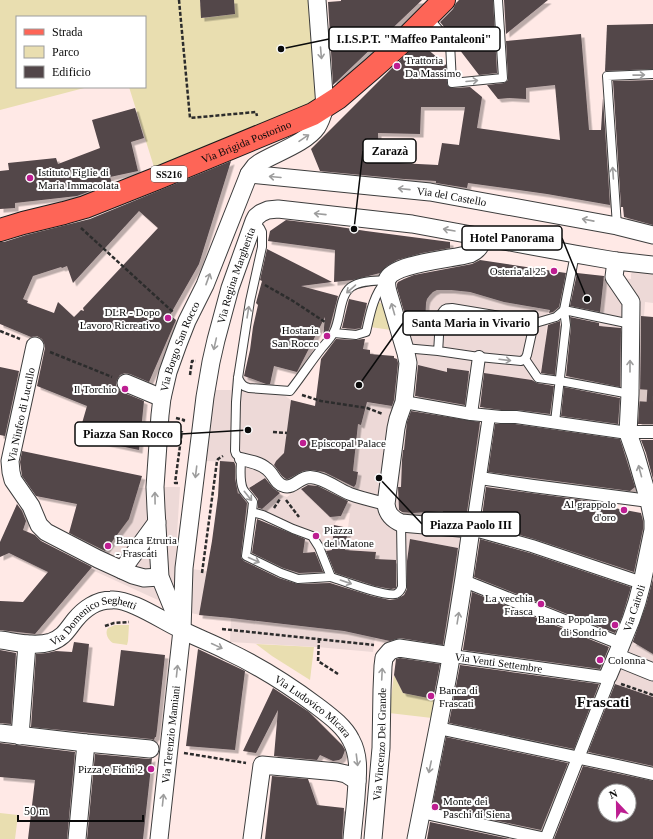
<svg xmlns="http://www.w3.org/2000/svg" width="653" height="839" font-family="Georgia,serif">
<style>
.green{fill:#e9deb0}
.plaza{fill:#edd9d7}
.building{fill:#524649;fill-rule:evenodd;filter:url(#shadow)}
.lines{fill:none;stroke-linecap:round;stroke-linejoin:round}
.pedestrian-tunnel{stroke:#dac8c5;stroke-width:12;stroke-dasharray:12 6;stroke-linecap:butt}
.service-casing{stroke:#3d3d3d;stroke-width:10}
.pedestrian-casing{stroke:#3d3d3d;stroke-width:14}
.minor-casing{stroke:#3d3d3d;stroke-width:19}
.primary-casing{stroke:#1b1b1b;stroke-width:24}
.path{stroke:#2c2c2c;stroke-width:2.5;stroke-dasharray:4 2;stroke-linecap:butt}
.service{stroke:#fff;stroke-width:8}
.pedestrian{stroke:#fff;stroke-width:12}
.minor{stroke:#fff;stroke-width:17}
.primary{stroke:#fe6557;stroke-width:22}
.oneway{stroke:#9d9d9d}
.poi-dot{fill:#bd1e91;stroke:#fff;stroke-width:1.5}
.labels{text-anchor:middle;stroke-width:4;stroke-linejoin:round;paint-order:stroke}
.shield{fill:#fff;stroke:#545454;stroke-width:1}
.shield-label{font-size:10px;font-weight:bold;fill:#0a0a0a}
.poi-label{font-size:11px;fill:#0a0a0a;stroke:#fff;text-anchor:start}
.street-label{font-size:11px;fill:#0a0a0a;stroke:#fff}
.district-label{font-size:15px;font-weight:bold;fill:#0a0a0a;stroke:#fff}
.leader{fill:none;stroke:#0a0a0a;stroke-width:1.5}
.callout-dot{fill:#0a0a0a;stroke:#fff;stroke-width:1.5}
.callout{fill:#fff;stroke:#0a0a0a;stroke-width:1.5}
.callout-label{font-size:12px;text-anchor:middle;font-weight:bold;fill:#0a0a0a}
</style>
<defs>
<filter id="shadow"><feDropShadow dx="3.5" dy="3.5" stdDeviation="0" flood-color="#0004"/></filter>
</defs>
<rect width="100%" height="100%" fill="#ffe9e6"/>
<g class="green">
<path d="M0,0H200L202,18L235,14L234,0H308L318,105L154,167L129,87H145V17H17V87H88L0,110Z"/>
<path d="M379,302L382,304L391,330L370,327L376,303Z"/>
<path d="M115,625H129L128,641L127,645C123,644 118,644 113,643C109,641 104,633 108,628C110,627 113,626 115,625Z"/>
<path d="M256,644L314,647L310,680L272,656Z"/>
<path d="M394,675L403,693L434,699L432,718L389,713Z"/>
<path d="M0,813L18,815L15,839H0Z"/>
</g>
<g class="plaza">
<path d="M653,267V303L645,302L644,316H636L635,329L592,325L593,311H600L604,276L631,279V274L635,268Z"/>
<path d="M437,290H451L470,292L502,301L548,310L545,347L539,381L448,368L447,372L418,365L411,342L403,324L425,327L426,303L427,299L430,295Z"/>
<path d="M233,372L269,385L291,400L284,456L279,458L275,461L274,468L268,476L238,494L237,462L205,461L215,390H231Z"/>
<path d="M369,403L409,408L405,445L426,452L402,450L401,487L398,488L399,512L408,513L443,511L442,517L468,523L474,551L410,539L407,561L375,559L376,552L345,550L350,513L342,514L355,485L358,472L353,471L358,424L361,425L364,413Z"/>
<path d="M168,487H180L175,566L184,568L207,571L200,615L182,611L90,569L129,519L138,488Z"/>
<path d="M300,487L328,515L339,517L334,525L339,572L334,585L309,584L311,552L303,553L305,538L292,534L256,516L262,509L279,494L287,497Z"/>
<path d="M231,618L344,631L375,637L373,652L317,647L230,642Z"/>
<path d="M616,637L633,642L653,654V697L616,684L601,681Z"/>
</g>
<g class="building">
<path d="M200,0H234L235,14L201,18Z"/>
<path d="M341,0H422L333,85L328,2L341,1Z"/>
<path d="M459,0H493L497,73L479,75L456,45L454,39L440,22L453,9L456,3Z"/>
<path d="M504,0H548L506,34Z"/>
<path d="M653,24V69L605,71L607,25Z"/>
<path d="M581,34L589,130H601L603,98L610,205L547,194L468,183L467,188L436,183V181L404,179L320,171L311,149L393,67L419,42L446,65L447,83L448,86L453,88L470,87L482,97L477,128L560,140L555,85L526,88V99L509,98L498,99L487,85L504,83L508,80L506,41ZM421,107H465L459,145L442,143L438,165L379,162L378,133L420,134Z"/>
<path d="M653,80V225L624,217L623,207H621L613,81Z"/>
<path d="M135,108L144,138L131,142L138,171L110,177L112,183L77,196L15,203V208L0,209V171L9,170L8,163L56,158L58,164L100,148L92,120Z"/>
<path d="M231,161L199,264L170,315L176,320L149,382L130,374L125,373L120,375L117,380L116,385L118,389L122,392L144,401L139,450L78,437L87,406L37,386L45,348L44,343L42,339L37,336L31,337L0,324V242H4L26,235L90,219ZM139,211L158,228L83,308L84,311L81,310L74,317L58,302L54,313L27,303L28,301L23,299L33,276L61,267L62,268L67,266L73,283Z"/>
<path d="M286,220L327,225L366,231L450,242V248L422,253L397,260L387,266L380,273L353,280L334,282L335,250L268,241L270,231Z"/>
<path d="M267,249L332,282L301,286L338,296L329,330L323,338L325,317L297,372L274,366L270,384H266L244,376L250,350L253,327L258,305L256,303L262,281L260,280Z"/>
<path d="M480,260L566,273L559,307L553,312L549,313L550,310L504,302L470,292L451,290H437L433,292L430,295L427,299L426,303L425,327L408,325L397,288V284L398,282L404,279L414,275L472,264Z"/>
<path d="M577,273L604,276L600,312L570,306Z"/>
<path d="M349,299L367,303L361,328L355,329L342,328Z"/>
<path d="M641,316L653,317V424H638L640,394Z"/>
<path d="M570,317L599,323V326L621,328L620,387L566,376L571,326Z"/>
<path d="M560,321V325L555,375L541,373L548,325Z"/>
<path d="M336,339L356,340L363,339H365L363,349L370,350V354L394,356V358L397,359L398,363L394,400L392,406L367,402L361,425L358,424L353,471L358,472L356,484L354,487L324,472L311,470L303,471L288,479H286L282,476L274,465L276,461L284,453L291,400L315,406L321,359Z"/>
<path d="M418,365L447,372V368L469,371L465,405L415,396Z"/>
<path d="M0,367L19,371L5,436L0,435Z"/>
<path d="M484,373L532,380L537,383L554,386L550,414L517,410H501L480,407Z"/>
<path d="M564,387L620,398L618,424L561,416Z"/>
<path d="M411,411L480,422L466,519L442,516L443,511L413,513L402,512L399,510L398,487H401L402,460L403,450H404L407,422Z"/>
<path d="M495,424H515L620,439L635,487L630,491L488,472Z"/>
<path d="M641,440H653V479L646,453Z"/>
<path d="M22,451L142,476L129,519L105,551L69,533L77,504L36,496L22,476L20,462Z"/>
<path d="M220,461L234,462L235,464V478L238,494L239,493L247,503L241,555V558L244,561L279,578L298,584L330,583L372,596L390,600L397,599L404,595L407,589V561L410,539L458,548L443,645L400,638L390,641L344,631L231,618L199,615L212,541L218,496Z"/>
<path d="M265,478L273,488L280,493L262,509L258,508V499L249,488Z"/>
<path d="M308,485L318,486L348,501L341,516L330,517L301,489Z"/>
<path d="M486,487L613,504L609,507L641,513L643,521V529L634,572L534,539L481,524Z"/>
<path d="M17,504L22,511L26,521L23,530L35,535L41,541L92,567L35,634L0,630V601L23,602L48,572L9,553L0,557V542Z"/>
<path d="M257,519L305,539L303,553L315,552L323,572L299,573L283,568L252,553Z"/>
<path d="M334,525L348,528L345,550L376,552L375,559L396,560V588L391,589L375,586L335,573L326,551L332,550Z"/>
<path d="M480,539L530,553L631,587L622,617L615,633L474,577Z"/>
<path d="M653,579V654L633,642L632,644L646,605Z"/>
<path d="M472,592L609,647L600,669L463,650Z"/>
<path d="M74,642L89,644L83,702L114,706L121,650L165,655L157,730L156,737H155L154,740L151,739L31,727L36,654L47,653L56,651L72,652Z"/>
<path d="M198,649L245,671L235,750L186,746Z"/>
<path d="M0,650L16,653L11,724L0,723Z"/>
<path d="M400,658L440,664L433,699L403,693L394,675L396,659Z"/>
<path d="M460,665L599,684L574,749L449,723Z"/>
<path d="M615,684L653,697V766L588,752Z"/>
<path d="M273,688L309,712L342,745L345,750L344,753L342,758L339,760L333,761L320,755L317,760L274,756L278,710L256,753L243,751Z"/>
<path d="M446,737L568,763L541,830L432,807Z"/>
<path d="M0,743L75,752L67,839H28L35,780L0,777Z"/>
<path d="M95,754L149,759L152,758L143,839H87Z"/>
<path d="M583,766L653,781V839H554ZM605,791H629V815H605Z"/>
<path d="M272,776L308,779L317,805L344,808L342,839H265Z"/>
<path d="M430,822L510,839H427Z"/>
</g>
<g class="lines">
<path class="pedestrian-tunnel" d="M635,395L653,396"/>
<g class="service-casing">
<g id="service">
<path d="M428,17L450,43L452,83L503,78L498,0"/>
<path d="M254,221L260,228L262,232V247L250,301L238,378L236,402L235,451L236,454L241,459C241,468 239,480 243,489C245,493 250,497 253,502L252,512L263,515L293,529L312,536L319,547L331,577C343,581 385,597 396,594C400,592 401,590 402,587L401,523"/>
<path d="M617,226L607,76L653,74"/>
<path d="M532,324L556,317L564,310L575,254"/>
<path d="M334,333L356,335L366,332C370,315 373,296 385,282"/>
<path d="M404,348L438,351C439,344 439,315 443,311C445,308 448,308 452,308L524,320L532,324L533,328L527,355L525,359L521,361L479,357L438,351"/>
<path d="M525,359L538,378L560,381L630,394"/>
<path d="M238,378C241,384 243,387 249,388L290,391C301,377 310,363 321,349C325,344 331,338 334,332C341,319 339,296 351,287C361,280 376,281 387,280"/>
<path d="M555,422L566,325L564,310L631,324"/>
<path d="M252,512L246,556L281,573L298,579L331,577"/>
</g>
</g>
<g class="pedestrian-casing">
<g id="pedestrian">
<path d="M404,402L471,414L501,417H516L628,433L638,432H653"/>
<path d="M471,414L479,357"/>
<path d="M489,416L473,524L471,529L532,546L642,583"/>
<path d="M241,459C250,461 260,463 267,469C274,474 275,484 284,486C294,489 299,477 310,477C325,478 337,489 350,494C361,498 374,501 386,504"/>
<path d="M480,478L533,486L649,501"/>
<path d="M464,581L622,644"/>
<path id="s1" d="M452,656L602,677L608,676V682L546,839"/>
<path d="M438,728L618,766L653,774"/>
<path d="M421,812L546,839"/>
</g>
</g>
<g class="minor-casing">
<g id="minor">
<path id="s2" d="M249,174L430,192L617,226L653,235"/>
<path d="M616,261L614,277L631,302L630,394L628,433L636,456L649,501L653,520V530L642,583L637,602L631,620L616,657L653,672"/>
<path d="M35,346L10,461L11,472L13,480L31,506L39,525L46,532L98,559L133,575L144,578L160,577"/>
<path d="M126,383L162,398"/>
<path d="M122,570L157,522"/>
<path id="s3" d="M180,626L160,577L156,509L155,487L160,415L162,398L168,372L178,344L187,321L205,285L249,174L255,166L259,163C275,153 306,143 317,127C321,121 323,114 325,107L317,0"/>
<path id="s4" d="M0,640C16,642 35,647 51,642C64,637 67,630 75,620C84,609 97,600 111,600C129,598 163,621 180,629C195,637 212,643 227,651C259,666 289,685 317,706C330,716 344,726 351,740C361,758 357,778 356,797C355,811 353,825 352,839"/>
<path d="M608,676L616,657"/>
<path d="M0,733L86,743L150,749"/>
<path d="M20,736L27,644"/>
<path d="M77,839L86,743"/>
<path id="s5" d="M159,839L182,630L184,568L205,397L211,362L216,340L230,288L254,221L256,217L261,213L268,210L278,209L412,224L575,254L616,261L653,265"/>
<path d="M252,839L262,765L337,772L346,774L357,781"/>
<path id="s6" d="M373,839L381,748L382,690L383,666L384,658L390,651L399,648L452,656"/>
<path d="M416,839C423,802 431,765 438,728C451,662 462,596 471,529L401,523C392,519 387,514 386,504L396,428L398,419L404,402L408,363L406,353L388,292C387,288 386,284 387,280C393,263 454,259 470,254C479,250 481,245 484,237"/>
</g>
</g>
<g class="primary-casing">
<g id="primary">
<path id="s7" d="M0,230L23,223L64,213L85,207L158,178L313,114L338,98L373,68L401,43L444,0"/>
</g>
</g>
<g class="path">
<path d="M179,0L190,118L256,112L257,116"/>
<path d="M81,228L173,312"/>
<path d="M265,285L293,301L325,322"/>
<path d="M0,331L20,339"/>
<path d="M50,352L112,377"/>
<path d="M190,375L192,361H196"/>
<path d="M302,395L321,401L367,408L383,414"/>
<path d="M176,418L184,420L183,422"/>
<path d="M273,432L287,433"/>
<path d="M178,483H175L182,431"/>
<path d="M286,500L299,517"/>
<path d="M274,508L280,499"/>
<path d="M202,573L217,461L218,459L223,456"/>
<path d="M105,626L114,623L129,622"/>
<path d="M222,629L374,645"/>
<path d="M319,639L318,661L338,674"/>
<path d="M621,684L653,695"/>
<path d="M184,753L246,763"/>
</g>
<use href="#service" class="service"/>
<use href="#pedestrian" class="pedestrian"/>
<use href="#minor" class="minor"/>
<use href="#primary" class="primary"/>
</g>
<defs><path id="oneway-shaft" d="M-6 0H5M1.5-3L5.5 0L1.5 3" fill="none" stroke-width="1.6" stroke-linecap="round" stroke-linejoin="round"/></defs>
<g class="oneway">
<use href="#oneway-shaft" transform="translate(321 53) rotate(85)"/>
<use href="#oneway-shaft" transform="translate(639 75) rotate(-1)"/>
<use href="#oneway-shaft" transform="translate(472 81) rotate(-5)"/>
<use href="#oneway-shaft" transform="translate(304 138) rotate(-34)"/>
<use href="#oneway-shaft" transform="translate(613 173) rotate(-94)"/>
<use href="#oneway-shaft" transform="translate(275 177) rotate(-175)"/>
<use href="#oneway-shaft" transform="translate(404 189) rotate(-174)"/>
<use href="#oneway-shaft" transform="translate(320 214) rotate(-174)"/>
<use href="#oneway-shaft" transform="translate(588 220) rotate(-169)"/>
<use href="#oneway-shaft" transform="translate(449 230) rotate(-170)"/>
<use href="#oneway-shaft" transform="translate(208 279) rotate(-70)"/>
<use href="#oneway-shaft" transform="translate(351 289) rotate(139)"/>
<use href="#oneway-shaft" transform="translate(393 309) rotate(-106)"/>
<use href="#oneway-shaft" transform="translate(248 312) rotate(-81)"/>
<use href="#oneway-shaft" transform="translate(215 344) rotate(103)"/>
<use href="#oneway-shaft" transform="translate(505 360) rotate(7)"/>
<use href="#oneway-shaft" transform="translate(630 366) rotate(-90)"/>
<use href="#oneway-shaft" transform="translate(640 471) rotate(-105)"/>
<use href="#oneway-shaft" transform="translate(196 472) rotate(97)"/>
<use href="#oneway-shaft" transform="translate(248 496) rotate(51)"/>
<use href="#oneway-shaft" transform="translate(155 498) rotate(-91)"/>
<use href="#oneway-shaft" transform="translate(254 560) rotate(24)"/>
<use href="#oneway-shaft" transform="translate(346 582) rotate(19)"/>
<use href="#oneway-shaft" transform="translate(458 618) rotate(-81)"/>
<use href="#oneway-shaft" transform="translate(217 646) rotate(25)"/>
<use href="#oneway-shaft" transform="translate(177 671) rotate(-84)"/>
<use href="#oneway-shaft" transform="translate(382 674) rotate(-87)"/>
<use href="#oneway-shaft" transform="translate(357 760) rotate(83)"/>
<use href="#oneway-shaft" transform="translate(430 767) rotate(102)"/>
<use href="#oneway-shaft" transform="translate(163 800) rotate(-84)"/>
</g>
<g class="poi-dot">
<circle cx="397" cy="66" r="4"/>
<circle cx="30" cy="178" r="4"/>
<circle cx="554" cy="271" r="4"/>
<circle cx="168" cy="318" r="4"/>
<circle cx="327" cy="336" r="4"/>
<circle cx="125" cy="389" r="4"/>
<circle cx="303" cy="443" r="4"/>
<circle cx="624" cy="510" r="4"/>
<circle cx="316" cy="536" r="4"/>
<circle cx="108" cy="546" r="4"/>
<circle cx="541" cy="604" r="4"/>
<circle cx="615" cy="625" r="4"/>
<circle cx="600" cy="660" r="4"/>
<circle cx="431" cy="696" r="4"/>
<circle cx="151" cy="769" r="4"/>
<circle cx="435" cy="807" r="4"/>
</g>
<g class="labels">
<rect class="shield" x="151" y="166" width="36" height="16" rx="3"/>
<g class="shield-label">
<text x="169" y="178">SS216</text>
</g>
<g class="poi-label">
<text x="405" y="64">Trattoria<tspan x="405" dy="13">Da Massimo</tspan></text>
<text x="38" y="176">Istituto Figlie di<tspan x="38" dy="13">Maria Immacolata</tspan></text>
<text x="546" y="275" text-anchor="end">Osteria al 25</text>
<text x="160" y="316" text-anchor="end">DLR - Dopo<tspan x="160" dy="13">Lavoro Ricreativo</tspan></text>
<text x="319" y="334" text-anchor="end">Hostaria<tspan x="319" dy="13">San Rocco</tspan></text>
<text x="117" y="393" text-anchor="end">Il Torchio</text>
<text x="311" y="447">Episcopal Palace</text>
<text x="616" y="508" text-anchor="end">Al grappolo<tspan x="616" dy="13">d'oro</tspan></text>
<text x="324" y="534">Piazza<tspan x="324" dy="13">del Matone</tspan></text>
<text x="116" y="544">Banca Etruria<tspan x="116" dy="13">- Frascati</tspan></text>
<text x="533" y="602" text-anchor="end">La vecchia<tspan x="533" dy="13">Frasca</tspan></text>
<text x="607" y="623" text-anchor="end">Banca Popolare<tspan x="607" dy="13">di Sondrio</tspan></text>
<text x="608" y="664">Colonna</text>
<text x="439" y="694">Banca di<tspan x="439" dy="13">Frascati</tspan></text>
<text x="143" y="773" text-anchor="end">Pizza e Fichi 2</text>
<text x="443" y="805">Monte dei<tspan x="443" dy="13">Paschi di Siena</tspan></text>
</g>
<g class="street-label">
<text dy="4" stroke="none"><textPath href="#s7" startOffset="262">Via Brigida Postorino</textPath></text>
<text dy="4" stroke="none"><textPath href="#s2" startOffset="204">Via del Castello</textPath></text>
<text dy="4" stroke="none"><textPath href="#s5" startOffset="570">Via Regina Margherita</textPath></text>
<text dy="4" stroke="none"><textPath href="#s3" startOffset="287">Via Borgo San Rocco</textPath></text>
<text transform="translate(21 415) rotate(-78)" y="4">Via Ninfeo di Lucullo</text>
<text transform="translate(634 608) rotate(-72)" y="4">Via Cairoli</text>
<text dy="4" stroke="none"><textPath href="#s4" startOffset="102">Via Domenico Seghetti</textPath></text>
<text dy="4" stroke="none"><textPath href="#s1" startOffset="47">Via Venti Settembre</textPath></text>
<text dy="4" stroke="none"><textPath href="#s4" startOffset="357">Via Ludovico Micara</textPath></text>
<text dy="4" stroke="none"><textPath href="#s5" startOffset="105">Via Terenzio Mamiani</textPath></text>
<text dy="4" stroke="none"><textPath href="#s6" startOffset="95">Via Vincenzo Del Grande</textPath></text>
</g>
<g class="district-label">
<text x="603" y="707">Frascati</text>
</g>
</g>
<path class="leader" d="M281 49L329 39M354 229L363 151M587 299L562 238M359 385L403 323M248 430L181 434M379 478L422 524"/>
<g class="callout-dot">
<circle cx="281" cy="49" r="4"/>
<circle cx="354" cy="229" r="4"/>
<circle cx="587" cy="299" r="4"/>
<circle cx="359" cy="385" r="4"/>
<circle cx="248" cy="430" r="4"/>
<circle cx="379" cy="478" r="4"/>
</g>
<g class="callout">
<rect x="329" y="27" width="171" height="24" rx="4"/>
<rect x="363" y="139" width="53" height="24" rx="4"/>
<rect x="462" y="226" width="100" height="24" rx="4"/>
<rect x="403" y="311" width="135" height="24" rx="4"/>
<rect x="75" y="422" width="106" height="24" rx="4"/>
<rect x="422" y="512" width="98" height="24" rx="4"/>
</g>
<g class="callout-label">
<text x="414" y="43">I.I.S.P.T. "Maffeo Pantaleoni"</text>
<text x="390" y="155">Zarazà</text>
<text x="512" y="242">Hotel Panorama</text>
<text x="471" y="327">Santa Maria in Vivario</text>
<text x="128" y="438">Piazza San Rocco</text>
<text x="471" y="529">Piazza Paolo III</text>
</g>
<rect x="16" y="16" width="130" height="72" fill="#ffffff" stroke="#9d9d9d"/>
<rect x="24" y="29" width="20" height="6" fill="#fe6557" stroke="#9d9d9d"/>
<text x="52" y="36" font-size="12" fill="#0a0a0a">Strada</text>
<rect x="24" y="46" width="20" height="12" fill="#e9deb0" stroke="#9d9d9d"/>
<text x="52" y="56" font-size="12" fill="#0a0a0a">Parco</text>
<rect x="24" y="66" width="20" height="12" fill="#524649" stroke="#9d9d9d"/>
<text x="52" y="76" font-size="12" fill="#0a0a0a">Edificio</text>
<g transform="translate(617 803) rotate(338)"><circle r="19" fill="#ffffff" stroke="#9d9d9d"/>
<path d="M0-3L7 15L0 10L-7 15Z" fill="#bd1e91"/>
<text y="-6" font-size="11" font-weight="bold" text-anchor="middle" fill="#0a0a0a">N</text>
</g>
<path d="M18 815v6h125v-6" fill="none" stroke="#0a0a0a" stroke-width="2"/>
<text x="24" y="815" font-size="12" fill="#0a0a0a" stroke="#ffffff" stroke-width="3" paint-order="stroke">50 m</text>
</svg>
